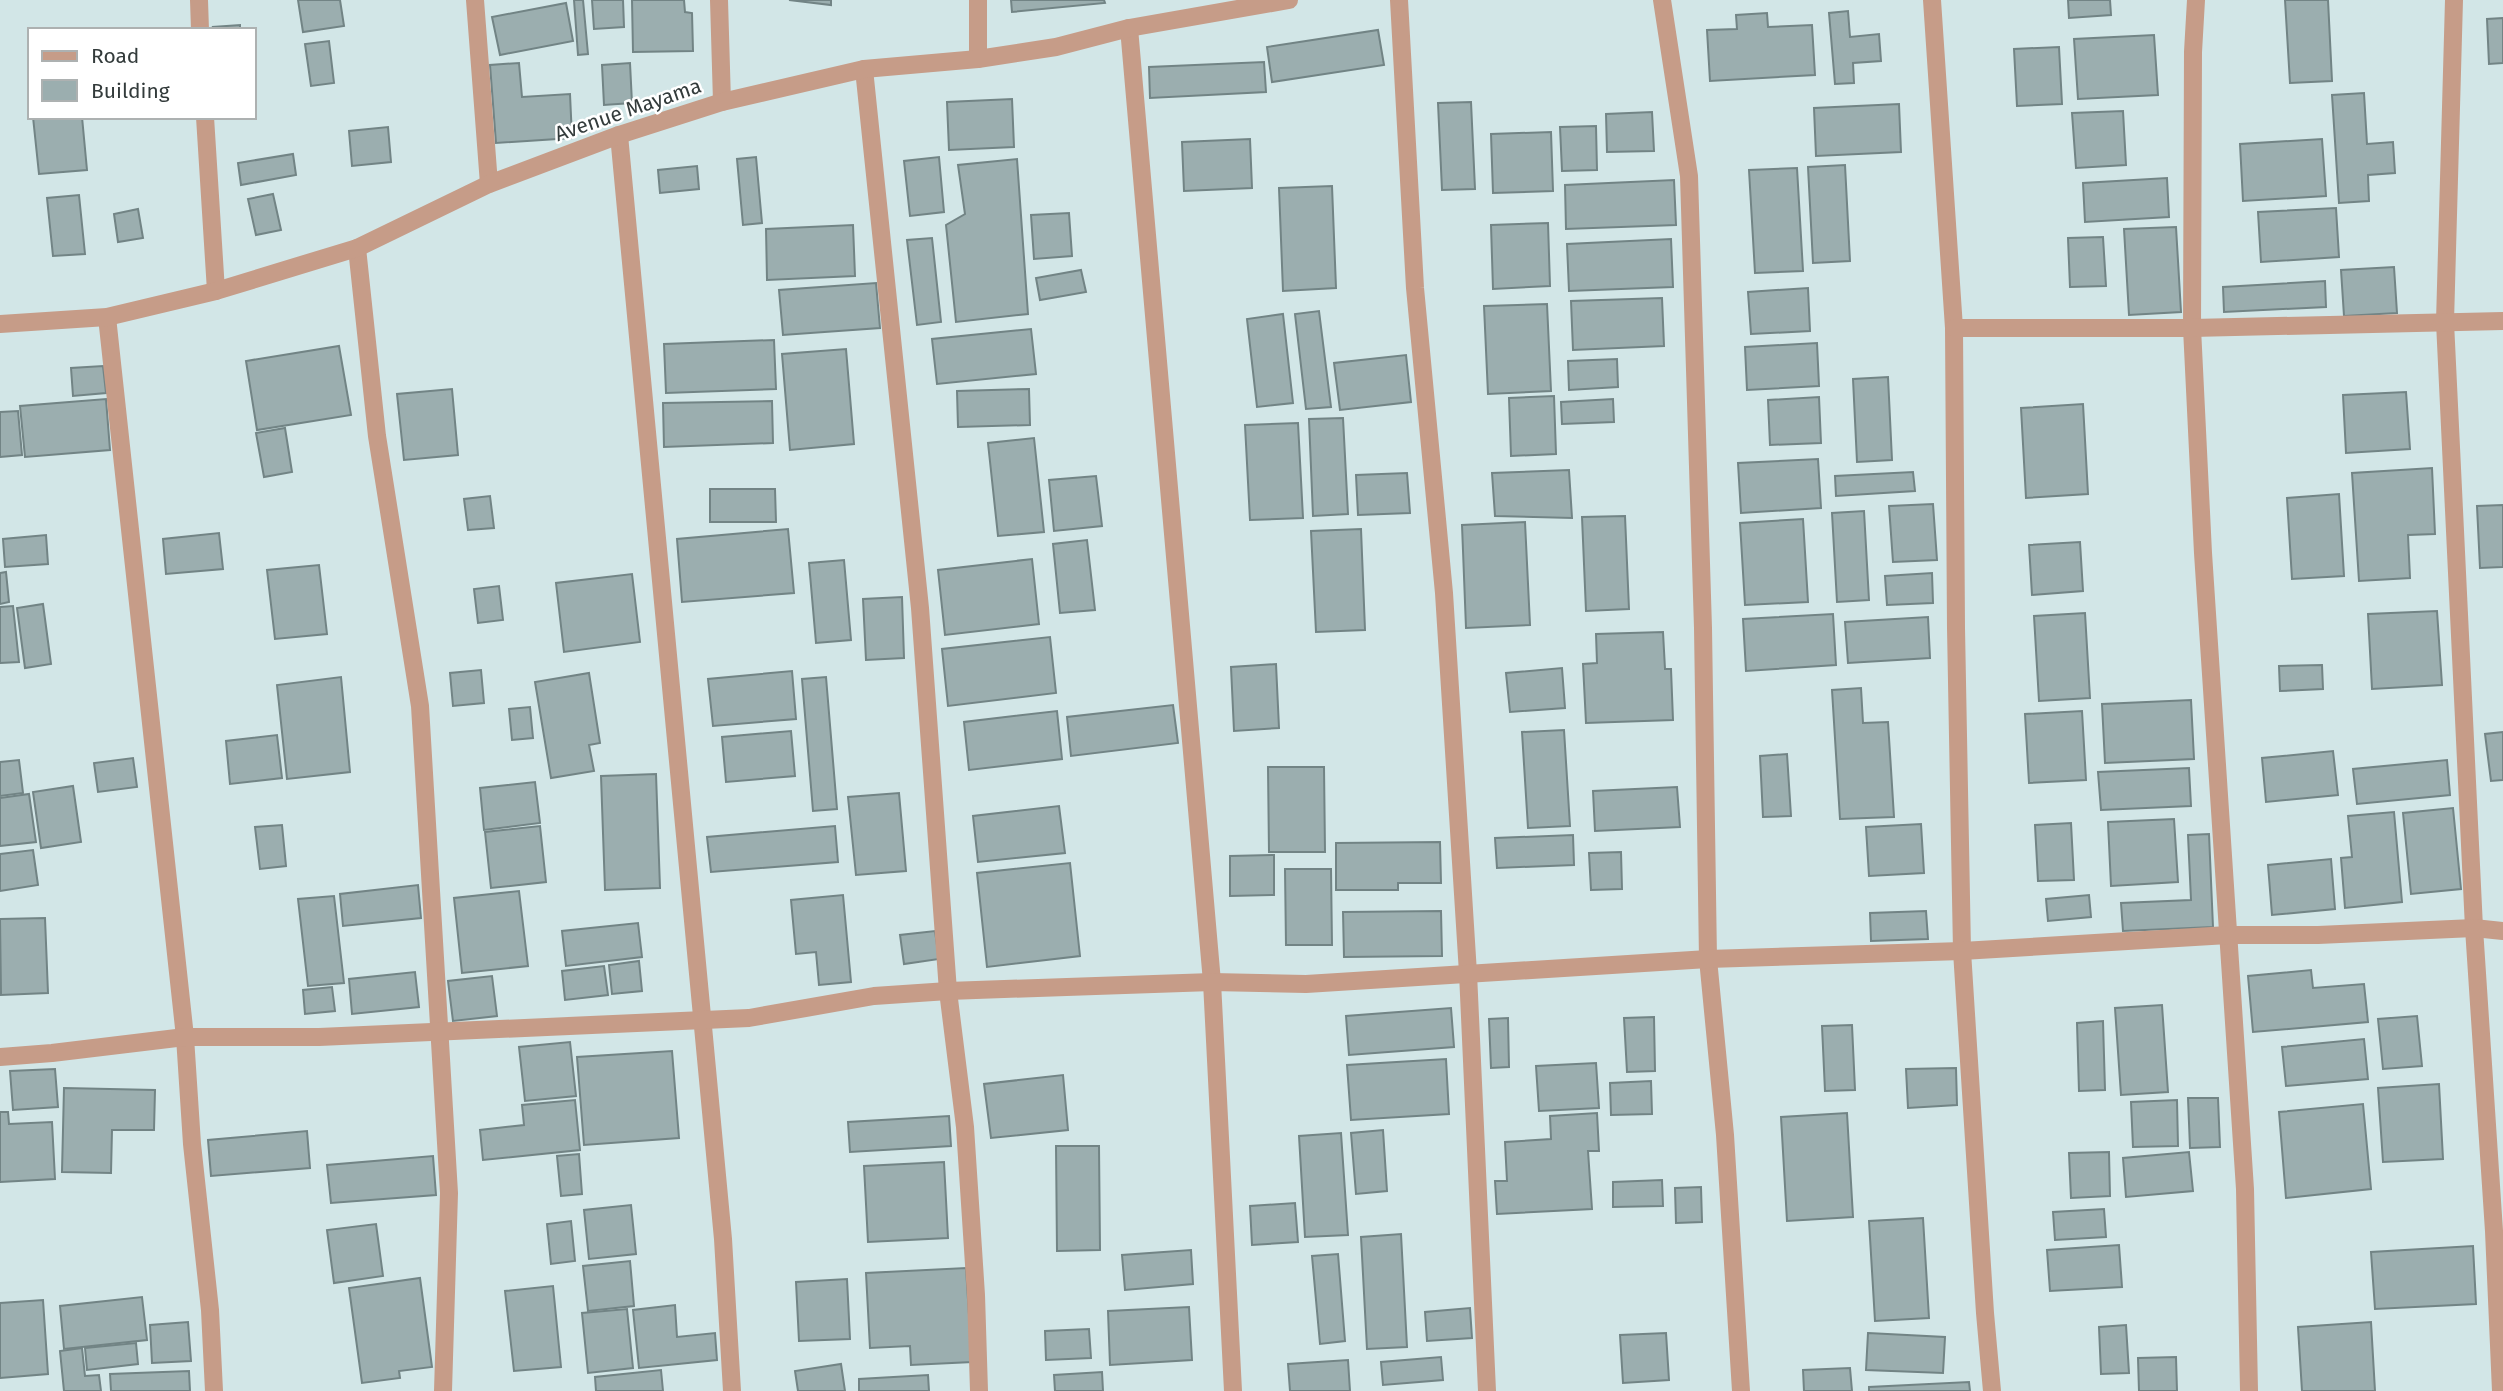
<svg xmlns="http://www.w3.org/2000/svg" width="2503" height="1391" font-family="'Fira Sans',sans-serif">
<style>
.building{fill:#9baeaf;stroke:#728485;stroke-width:2}
.lines{fill:none;stroke-linecap:round;stroke-linejoin:round}
.street{stroke:#c69c88;stroke-width:18}
.labels{text-anchor:middle;stroke-width:5;stroke-linejoin:round;paint-order:stroke}
.street-label{font-size:21px;fill:#333b3b;stroke:#fff}
</style>
<rect width="100%" height="100%" fill="#d2e6e7"/>
<g class="building">
<path d="M298,0H340L344,26L303,32Z"/>
<path d="M574,0H583L588,54L578,55Z"/>
<path d="M592,0H623L624,27L594,29Z"/>
<path d="M632,0H684L685,12L692,13L693,51L633,52Z"/>
<path d="M789,0H831V5Z"/>
<path d="M1011,0H1104L1105,3L1012,12Z"/>
<path d="M2068,0H2110L2111,15L2069,18Z"/>
<path d="M2285,0H2328L2332,81L2290,83Z"/>
<path d="M566,3L573,41L500,55L492,17Z"/>
<path d="M1848,11L1850,37L1879,34L1881,61L1853,63L1854,83L1835,84L1829,13Z"/>
<path d="M1767,13L1768,27L1812,25L1815,75L1710,81L1707,30L1737,29L1736,15Z"/>
<path d="M2503,18V63L2489,64L2487,19Z"/>
<path d="M240,25V30H214L213,27Z"/>
<path d="M1378,30L1384,65L1272,82L1267,47Z"/>
<path d="M2154,35L2158,95L2078,99L2074,39Z"/>
<path d="M329,41L334,83L311,86L305,44Z"/>
<path d="M2059,47L2062,104L2017,106L2014,49Z"/>
<path d="M1264,62L1266,92L1150,98L1149,67Z"/>
<path d="M519,63L522,97L570,94L572,138L496,143L490,65Z"/>
<path d="M630,63L632,103L604,105L602,65Z"/>
<path d="M2364,93L2367,144L2393,142L2395,173L2368,175L2369,201L2339,203L2332,95Z"/>
<path d="M1012,99L1014,147L949,150L947,102Z"/>
<path d="M1471,102L1475,189L1442,190L1438,103Z"/>
<path d="M1899,104L1901,152L1816,156L1814,108Z"/>
<path d="M2123,111L2126,165L2076,168L2072,113Z"/>
<path d="M1652,112L1654,151L1607,152L1606,114Z"/>
<path d="M33,117H82L87,170L39,174Z"/>
<path d="M1596,126L1597,170L1562,171L1560,127Z"/>
<path d="M388,127L391,162L352,166L349,131Z"/>
<path d="M1551,132L1553,191L1493,193L1491,134Z"/>
<path d="M1250,139L1252,188L1184,191L1182,142Z"/>
<path d="M2322,139L2326,196L2243,201L2240,144Z"/>
<path d="M293,154L296,175L241,185L238,163Z"/>
<path d="M756,157L762,223L743,225L737,159Z"/>
<path d="M939,157L944,212L910,216L904,161Z"/>
<path d="M1017,159L1028,314L956,322L946,225L965,214L958,165Z"/>
<path d="M1845,165L1850,261L1813,263L1808,167Z"/>
<path d="M697,166L699,189L660,193L658,170Z"/>
<path d="M1797,168L1803,271L1755,273L1749,170Z"/>
<path d="M2167,178L2169,217L2085,222L2083,183Z"/>
<path d="M1674,180L1676,225L1566,229L1565,185Z"/>
<path d="M1332,186L1336,288L1283,291L1279,188Z"/>
<path d="M273,194L281,230L256,235L248,199Z"/>
<path d="M79,195L85,254L53,256L47,198Z"/>
<path d="M2336,208L2339,257L2261,262L2258,212Z"/>
<path d="M138,209L143,238L118,242L114,214Z"/>
<path d="M1069,213L1072,256L1034,259L1031,215Z"/>
<path d="M1548,223L1550,286L1493,289L1491,225Z"/>
<path d="M853,225L855,276L767,280L766,229Z"/>
<path d="M2176,227L2181,312L2129,315L2124,229Z"/>
<path d="M2103,237L2106,286L2070,287L2068,238Z"/>
<path d="M932,238L941,322L917,325L907,240Z"/>
<path d="M1671,239L1673,287L1569,291L1567,244Z"/>
<path d="M2394,267L2397,313L2344,316L2341,270Z"/>
<path d="M1081,270L1086,292L1040,300L1036,278Z"/>
<path d="M2325,281L2326,307L2224,312L2223,287Z"/>
<path d="M876,283L880,328L783,335L779,290Z"/>
<path d="M1808,288L1810,331L1751,334L1748,292Z"/>
<path d="M1662,298L1664,346L1573,350L1571,301Z"/>
<path d="M1547,304L1551,391L1488,394L1484,306Z"/>
<path d="M1319,311L1331,407L1306,409L1295,314Z"/>
<path d="M1283,314L1293,403L1257,407L1247,319Z"/>
<path d="M1031,329L1036,374L937,384L932,339Z"/>
<path d="M774,340L776,389L666,393L664,344Z"/>
<path d="M1817,343L1819,386L1747,390L1745,347Z"/>
<path d="M339,346L351,415L257,430L246,361Z"/>
<path d="M846,349L854,444L790,450L782,354Z"/>
<path d="M1406,355L1411,402L1340,410L1334,363Z"/>
<path d="M1617,359L1618,387L1569,390L1568,361Z"/>
<path d="M103,366L106,393L73,396L71,368Z"/>
<path d="M1888,377L1892,460L1857,462L1853,379Z"/>
<path d="M452,389L458,455L404,460L397,394Z"/>
<path d="M1029,389L1030,425L958,427L957,391Z"/>
<path d="M2406,392L2410,449L2346,453L2343,395Z"/>
<path d="M1554,396L1556,454L1511,456L1509,398Z"/>
<path d="M1819,397L1821,443L1770,445L1768,400Z"/>
<path d="M106,399L110,450L25,457L20,406Z"/>
<path d="M1613,399L1614,422L1562,424L1561,402Z"/>
<path d="M772,401L773,443L664,447L663,403Z"/>
<path d="M2083,404L2088,494L2026,498L2021,408Z"/>
<path d="M18,411L22,455L0,457V412Z"/>
<path d="M1343,418L1348,514L1313,516L1309,419Z"/>
<path d="M1298,423L1303,518L1250,520L1245,425Z"/>
<path d="M285,428L292,472L264,477L256,433Z"/>
<path d="M1034,438L1044,532L998,536L988,443Z"/>
<path d="M1818,459L1821,508L1741,513L1738,463Z"/>
<path d="M2432,468L2435,534L2408,535L2410,578L2359,581L2352,473Z"/>
<path d="M1569,470L1572,518L1495,516L1492,473Z"/>
<path d="M1913,472L1915,491L1836,496L1835,476Z"/>
<path d="M1407,473L1410,513L1358,515L1356,475Z"/>
<path d="M1096,476L1102,526L1054,531L1049,480Z"/>
<path d="M710,489H775L776,522H710Z"/>
<path d="M2339,494L2344,576L2292,579L2287,498Z"/>
<path d="M490,496L494,528L468,530L464,499Z"/>
<path d="M1933,504L1937,560L1893,562L1889,506Z"/>
<path d="M2503,505V567L2480,568L2477,506Z"/>
<path d="M1864,511L1869,600L1837,602L1832,513Z"/>
<path d="M1625,516L1629,609L1586,611L1582,517Z"/>
<path d="M1803,519L1808,602L1745,605L1740,523Z"/>
<path d="M1525,522L1530,625L1466,628L1462,525Z"/>
<path d="M788,529L794,593L682,602L677,539Z"/>
<path d="M1361,529L1365,630L1316,632L1311,531Z"/>
<path d="M219,533L223,569L166,574L163,539Z"/>
<path d="M46,535L48,564L5,567L3,539Z"/>
<path d="M1087,540L1095,610L1060,613L1053,544Z"/>
<path d="M2080,542L2083,591L2032,595L2029,545Z"/>
<path d="M1032,559L1039,624L945,635L938,570Z"/>
<path d="M844,560L851,640L816,643L809,563Z"/>
<path d="M319,565L327,634L275,639L267,570Z"/>
<path d="M6,572L9,602L0,604V573Z"/>
<path d="M1932,573L1933,603L1887,605L1885,576Z"/>
<path d="M632,574L640,642L564,652L556,583Z"/>
<path d="M499,586L503,620L478,623L474,589Z"/>
<path d="M902,597L904,658L866,660L863,599Z"/>
<path d="M43,604L51,664L25,668L17,608Z"/>
<path d="M13,606L19,662L0,663V607Z"/>
<path d="M2437,611L2442,685L2372,689L2368,614Z"/>
<path d="M2085,613L2090,698L2039,701L2034,616Z"/>
<path d="M1833,614L1836,665L1746,671L1743,619Z"/>
<path d="M1928,617L1930,658L1848,663L1845,622Z"/>
<path d="M1663,632L1665,669H1671L1673,720L1586,723L1583,664L1597,663L1596,634Z"/>
<path d="M1050,637L1056,693L948,706L942,649Z"/>
<path d="M1276,664L1279,728L1234,731L1231,667Z"/>
<path d="M2322,665L2323,689L2280,691L2279,666Z"/>
<path d="M1562,668L1565,708L1510,712L1506,673Z"/>
<path d="M481,670L484,703L453,706L450,673Z"/>
<path d="M792,671L796,719L713,726L708,679Z"/>
<path d="M589,673L600,743L589,745L594,771L551,778L535,682Z"/>
<path d="M341,677L350,772L287,779L277,685Z"/>
<path d="M826,677L837,809L813,811L802,679Z"/>
<path d="M1861,688L1863,723L1888,722L1894,817L1840,819L1832,690Z"/>
<path d="M2191,700L2194,759L2105,763L2102,704Z"/>
<path d="M1173,705L1178,743L1071,756L1067,717Z"/>
<path d="M530,707L533,738L512,740L509,709Z"/>
<path d="M1057,711L1062,759L969,770L964,722Z"/>
<path d="M2082,711L2086,780L2029,783L2025,714Z"/>
<path d="M1564,730L1570,826L1528,828L1522,732Z"/>
<path d="M791,731L795,776L726,782L722,737Z"/>
<path d="M2503,732V780L2491,781L2485,734Z"/>
<path d="M277,735L282,778L230,784L226,741Z"/>
<path d="M2333,751L2338,795L2266,802L2262,758Z"/>
<path d="M1787,754L1791,816L1763,817L1760,756Z"/>
<path d="M133,758L137,787L98,792L94,763Z"/>
<path d="M19,760L23,793L0,796V762Z"/>
<path d="M2447,760L2450,795L2357,804L2353,769Z"/>
<path d="M1268,767H1324L1325,852H1269Z"/>
<path d="M2189,768L2191,806L2101,810L2098,772Z"/>
<path d="M656,774L660,888L605,890L601,776Z"/>
<path d="M535,782L540,823L484,830L480,788Z"/>
<path d="M73,786L81,842L41,848L33,792Z"/>
<path d="M1677,787L1680,827L1595,831L1593,791Z"/>
<path d="M899,793L906,871L856,875L848,797Z"/>
<path d="M29,794L36,842L0,846V798Z"/>
<path d="M1059,806L1065,853L978,862L973,816Z"/>
<path d="M2453,808L2461,889L2411,894L2403,813Z"/>
<path d="M2394,812L2402,902L2345,908L2341,858L2352,857L2348,816Z"/>
<path d="M2174,819L2178,882L2111,886L2108,822Z"/>
<path d="M2071,823L2074,880L2038,881L2035,825Z"/>
<path d="M1921,824L1924,873L1869,876L1866,827Z"/>
<path d="M282,825L286,866L260,869L255,827Z"/>
<path d="M540,826L546,882L491,888L485,832Z"/>
<path d="M835,826L838,862L711,872L707,837Z"/>
<path d="M2209,834L2213,927L2123,931L2121,903L2191,900L2188,835Z"/>
<path d="M1573,835L1574,865L1497,868L1495,838Z"/>
<path d="M1440,842L1441,883H1398V890H1336V843Z"/>
<path d="M33,850L38,885L0,891V854Z"/>
<path d="M1621,852L1622,889L1591,890L1589,853Z"/>
<path d="M1274,855V895L1230,896V856Z"/>
<path d="M2331,859L2335,909L2272,915L2268,865Z"/>
<path d="M1070,863L1080,956L987,967L977,873Z"/>
<path d="M1285,869H1331L1332,945H1286Z"/>
<path d="M418,885L421,918L343,926L340,894Z"/>
<path d="M519,891L528,966L462,973L454,898Z"/>
<path d="M843,895L851,982L819,985L816,952L796,954L791,900Z"/>
<path d="M2089,895L2091,917L2048,921L2046,899Z"/>
<path d="M334,896L344,983L308,986L298,899Z"/>
<path d="M1441,911L1442,956L1344,957L1343,912Z"/>
<path d="M1926,911L1928,939L1871,941L1870,913Z"/>
<path d="M45,918L48,993L1,995L0,919Z"/>
<path d="M638,923L642,957L566,966L562,931Z"/>
<path d="M935,931L939,959L904,964L900,935Z"/>
<path d="M639,961L642,991L612,994L609,965Z"/>
<path d="M604,966L608,995L565,1000L562,971Z"/>
<path d="M2311,970L2313,988L2364,984L2368,1022L2253,1032L2248,976Z"/>
<path d="M415,972L419,1007L352,1014L349,979Z"/>
<path d="M492,976L497,1016L453,1021L448,981Z"/>
<path d="M332,987L335,1011L305,1014L303,990Z"/>
<path d="M2162,1005L2168,1092L2121,1095L2115,1008Z"/>
<path d="M1451,1008L1454,1047L1349,1055L1346,1016Z"/>
<path d="M2417,1016L2422,1066L2383,1069L2378,1019Z"/>
<path d="M1654,1017L1655,1071L1627,1072L1624,1018Z"/>
<path d="M1508,1018L1509,1067L1491,1068L1489,1019Z"/>
<path d="M2103,1021L2105,1090L2079,1091L2077,1023Z"/>
<path d="M1852,1025L1855,1090L1825,1091L1822,1026Z"/>
<path d="M2364,1039L2368,1079L2286,1086L2282,1047Z"/>
<path d="M570,1042L576,1096L525,1101L519,1047Z"/>
<path d="M672,1051L679,1138L584,1145L577,1057Z"/>
<path d="M1446,1059L1449,1114L1351,1120L1347,1065Z"/>
<path d="M1596,1063L1599,1108L1539,1111L1536,1066Z"/>
<path d="M1956,1068L1957,1105L1908,1108L1906,1069Z"/>
<path d="M55,1069L58,1107L13,1110L10,1071Z"/>
<path d="M1063,1075L1068,1130L991,1138L984,1084Z"/>
<path d="M1651,1081L1652,1114L1611,1115L1610,1083Z"/>
<path d="M2439,1084L2443,1159L2383,1162L2378,1088Z"/>
<path d="M64,1088L155,1090L154,1130H112L111,1173L62,1172Z"/>
<path d="M2188,1098H2218L2220,1147L2190,1148Z"/>
<path d="M575,1100L580,1150L483,1160L480,1130L524,1125L522,1105Z"/>
<path d="M2177,1100L2178,1146L2133,1147L2131,1102Z"/>
<path d="M2363,1104L2371,1189L2286,1198L2279,1112Z"/>
<path d="M0,1112H8L9,1124L52,1122L55,1179L0,1182Z"/>
<path d="M1597,1113L1599,1151H1588L1592,1209L1497,1214L1495,1181H1507L1505,1142L1551,1139L1550,1116Z"/>
<path d="M1847,1113L1853,1217L1787,1221L1781,1117Z"/>
<path d="M949,1116L951,1146L850,1152L848,1122Z"/>
<path d="M1383,1130L1387,1191L1356,1194L1351,1133Z"/>
<path d="M307,1131L310,1168L211,1176L208,1140Z"/>
<path d="M1341,1133L1348,1235L1305,1237L1299,1136Z"/>
<path d="M1056,1146H1099L1100,1250L1057,1251Z"/>
<path d="M2109,1152L2110,1196L2071,1198L2069,1153Z"/>
<path d="M2189,1152L2193,1191L2126,1197L2123,1158Z"/>
<path d="M579,1154L582,1194L561,1196L557,1156Z"/>
<path d="M433,1156L436,1195L331,1203L327,1165Z"/>
<path d="M944,1162L948,1238L868,1242L864,1166Z"/>
<path d="M1662,1180L1663,1206L1613,1207V1182Z"/>
<path d="M1701,1187L1702,1222L1676,1223L1675,1188Z"/>
<path d="M1295,1203L1298,1242L1252,1245L1250,1206Z"/>
<path d="M631,1205L636,1254L589,1259L584,1210Z"/>
<path d="M2104,1209L2106,1237L2055,1240L2053,1212Z"/>
<path d="M1923,1218L1929,1318L1875,1321L1869,1221Z"/>
<path d="M571,1221L575,1261L551,1264L547,1224Z"/>
<path d="M376,1224L383,1276L334,1283L327,1230Z"/>
<path d="M1401,1234L1407,1347L1367,1349L1361,1237Z"/>
<path d="M2119,1245L2122,1287L2050,1291L2047,1250Z"/>
<path d="M2473,1246L2476,1304L2375,1309L2371,1252Z"/>
<path d="M1191,1250L1193,1284L1125,1290L1122,1255Z"/>
<path d="M1338,1254L1345,1341L1320,1344L1312,1256Z"/>
<path d="M630,1261L634,1306L588,1311L583,1266Z"/>
<path d="M966,1268L972,1362L911,1365L910,1346L870,1348L866,1273Z"/>
<path d="M420,1278L432,1367L399,1371L400,1378L362,1383L349,1288Z"/>
<path d="M847,1279L850,1339L799,1341L796,1282Z"/>
<path d="M553,1286L561,1367L514,1371L505,1291Z"/>
<path d="M142,1297L147,1340L64,1349L60,1306Z"/>
<path d="M43,1300L48,1374L0,1378V1303Z"/>
<path d="M675,1305L677,1337L715,1333L717,1360L639,1368L633,1310Z"/>
<path d="M1189,1307L1192,1360L1110,1365L1108,1311Z"/>
<path d="M1470,1308L1472,1338L1427,1341L1425,1312Z"/>
<path d="M627,1309L633,1368L588,1373L582,1313Z"/>
<path d="M188,1322L191,1361L152,1363L150,1325Z"/>
<path d="M2371,1322L2375,1391H2302L2298,1327Z"/>
<path d="M2126,1325L2129,1373L2101,1374L2099,1327Z"/>
<path d="M1089,1329L1091,1358L1046,1360L1045,1331Z"/>
<path d="M1666,1333L1669,1380L1623,1383L1620,1335Z"/>
<path d="M1868,1333L1945,1337L1943,1373L1866,1370Z"/>
<path d="M136,1343L138,1364L87,1370L85,1348Z"/>
<path d="M82,1348L85,1376L99,1375L101,1391H64L60,1351Z"/>
<path d="M1441,1357L1443,1380L1383,1385L1381,1362Z"/>
<path d="M2176,1357L2177,1391H2139L2138,1358Z"/>
<path d="M1348,1360L1350,1391H1290L1288,1364Z"/>
<path d="M841,1364L845,1391H798L795,1371Z"/>
<path d="M1850,1368L1852,1391H1804L1803,1370Z"/>
<path d="M661,1370L663,1391H596L595,1377Z"/>
<path d="M189,1371L190,1391H111L110,1374Z"/>
<path d="M1102,1372L1103,1391H1055L1054,1375Z"/>
<path d="M928,1375L929,1391H859V1379Z"/>
<path d="M1969,1382L1970,1391H1869V1387Z"/>
</g>
<g class="lines">
<g class="street">
<path d="M199,0L200,30"/>
<path d="M475,0L489,184"/>
<path d="M719,0L722,102"/>
<path d="M978,0V59"/>
<path d="M1399,0L1415,288L1444,593L1468,973L1487,1391"/>
<path d="M1662,0L1689,176L1703,628L1708,959L1725,1135L1741,1391"/>
<path d="M1932,0L1954,328L1956,628L1962,951L1985,1313L1992,1391"/>
<path d="M2196,0L2193,52L2192,328L2203,553L2245,1189L2249,1391"/>
<path d="M2454,0L2445,322L2474,928L2494,1231L2501,1391"/>
<path d="M1129,28L1212,982L1233,1391"/>
<path d="M864,69L920,608L948,991L965,1127L976,1295L979,1391"/>
<path d="M205,117L216,291"/>
<path d="M619,135L723,1239L732,1391"/>
<path d="M357,248L377,436L420,706L449,1193L443,1391"/>
<path d="M107,317L185,1037L192,1144L210,1310L214,1391"/>
<path d="M0,324L107,317L216,291L357,248L489,184L619,135L722,102L864,69L978,59L1056,47L1129,28L1289,0"/>
<path d="M1954,328H2192L2503,321"/>
<path d="M0,1057L52,1053L185,1037H319L749,1018L874,996L948,991L1212,982L1306,984L1708,959L1962,951L2228,935H2318L2474,928L2503,931"/>
</g>
</g>
<g class="labels">
<g class="street-label">
<text transform="translate(628 110) rotate(-19)" y="7">Avenue Mayama</text>
</g>
</g>
<rect x="28" y="28" width="228" height="91" fill="#ffffff" stroke="#adb1b1" stroke-width="2"/>
<rect x="42" y="51" width="35" height="10" fill="#c69c88" stroke="#adb1b1" stroke-width="2"/>
<text x="91" y="63" font-size="21" fill="#333b3b">Road</text>
<rect x="42" y="80" width="35" height="21" fill="#9baeaf" stroke="#adb1b1" stroke-width="2"/>
<text x="91" y="98" font-size="21" fill="#333b3b">Building</text>
</svg>
